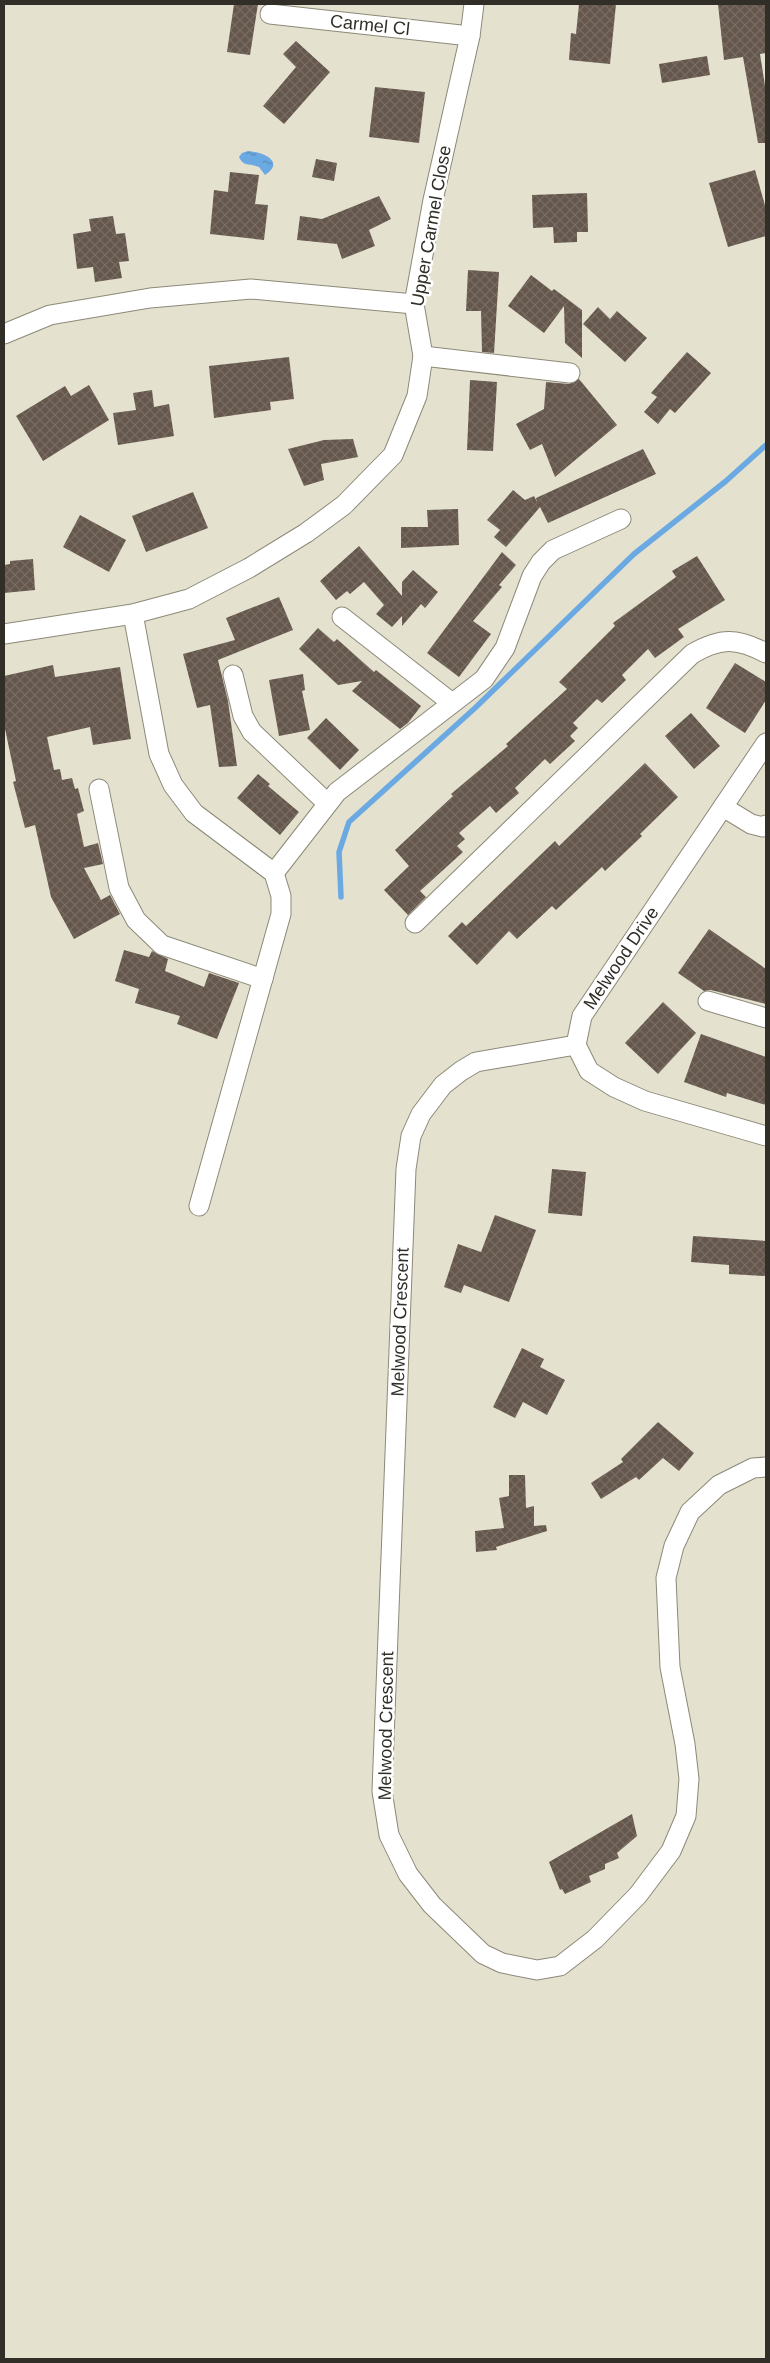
<svg xmlns="http://www.w3.org/2000/svg" width="770" height="2363" font-family="Helvetica,sans-serif">
<style>
.water{fill:url(#water-ripples)}
.lines{fill:none;stroke-linecap:round;stroke-linejoin:round}
.stream{stroke:#6ba9e2;stroke-width:5.5}
.building{fill:url(#building-cross-hatch)}
.street-casing{stroke:#8d8978;stroke-width:21}
.street{stroke:#fff;stroke-width:19}
.labels{text-anchor:middle;stroke-width:5;stroke-linejoin:round;paint-order:stroke}
.street-label{font-size:18px;fill:#302e27;stroke:#fff}
</style>
<defs>
<pattern id="water-ripples" width="26" height="14" patternUnits="userSpaceOnUse" patternTransform="scale(1.25)"><rect width="26" height="14" fill="#6ba9e2"/><path d="M2 4q2-2 4 0t4 0M15 11q2-2 4 0t4 0" fill="none" stroke="#588ab7"/></pattern>
<pattern id="building-cross-hatch" width="8" height="8" patternUnits="userSpaceOnUse" patternTransform="scale(1.25)"><rect width="8" height="8" fill="#65574c"/><path d="M0 0l8 8M0 8l8-8" fill="none" stroke="#776c63"/></pattern>
</defs>
<rect width="100%" height="100%" fill="#e5e1cf"/>
<path class="water" d="M248,151C262,152 286,161 265,175L259,167C250,163 243,167 239,157L242,153Z"/>
<g class="lines">
<path class="stream" d="M341,897L339,852L349,822L475,708L634,554L726,481L766,445"/>
</g>
<g class="building">
<path d="M234,4H258L250,55L227,52Z"/>
<path d="M579,4H616L610,64L569,60L571,33L576,34Z"/>
<path d="M718,4H766V53L760,54L766,92V143H758L743,57L724,60Z"/>
<path d="M296,41L330,72L284,124L263,106L296,67L283,54Z"/>
<path d="M707,56L710,75L662,83L659,64Z"/>
<path d="M375,87L425,92L419,143L369,137Z"/>
<path d="M316,159L337,163L334,181L312,177Z"/>
<path d="M755,170L766,209V236L728,247L709,183Z"/>
<path d="M230,172L259,175L255,204L268,205L264,240L210,234L214,190L228,192Z"/>
<path d="M587,193L588,232H577V242L554,243L553,227L533,228L532,195Z"/>
<path d="M379,196L391,219L369,230L375,246L342,259L337,244L297,240L300,216L322,219Z"/>
<path d="M113,216L116,234L125,233L129,261L119,262L122,278L95,282L93,267L77,269L73,234L91,231L89,219Z"/>
<path d="M468,270L499,272L494,353L482,352L481,311H466Z"/>
<path d="M531,275L552,291L554,289L582,310V358L565,343L564,306L544,333L508,306Z"/>
<path d="M598,307L610,319L617,311L647,338L625,362L583,324Z"/>
<path d="M687,352L711,373L675,413L670,409L658,424L644,412L657,397L651,393Z"/>
<path d="M289,357L294,399L270,402L271,410L214,418L209,366Z"/>
<path d="M579,379L617,425L555,477L542,444L530,450L516,424L544,409L546,382L569,384Z"/>
<path d="M470,380L497,382L493,451L467,450Z"/>
<path d="M89,385L109,420L43,461L16,416L65,386L71,396Z"/>
<path d="M152,390L154,407L169,404L174,436L118,445L113,413L136,410L133,393Z"/>
<path d="M353,439L358,457L321,464L324,480L304,486L288,449L324,440Z"/>
<path d="M643,449L656,474L548,523L540,507L506,547L494,537L500,530L487,520L513,490L525,500L534,496L537,502L536,498Z"/>
<path d="M193,492L208,528L146,552L132,516Z"/>
<path d="M458,509L459,545L401,548V527H428L427,510Z"/>
<path d="M80,515L126,540L109,572L63,547Z"/>
<path d="M359,546L402,596V582L413,570L438,592L425,608L421,604L402,626V616L392,627L376,614L384,605L364,582L350,594L347,591L336,600L320,581Z"/>
<path d="M502,552L516,565L499,585L502,587L473,621L491,634L459,677L427,653Z"/>
<path d="M697,556L725,600L678,629L684,637L655,658L648,649L622,675L626,680L602,703L597,699L573,723L578,728L570,736L575,741L550,764L545,759L515,788L519,793L496,813L490,806L459,833L465,839L457,846L463,852L420,891L426,897L408,915L384,890L409,866L395,850L453,796L451,794L508,746L506,744L567,689L559,682L615,626L613,623L676,577L672,571Z"/>
<path d="M33,559L35,590L4,593V565L10,564V561Z"/>
<path d="M279,597L293,630L218,660L228,701L237,766L219,767L210,705L197,708L183,654L235,640L226,618Z"/>
<path d="M318,628L334,642L337,639L374,672L376,670L421,706L408,723L400,729L352,691L362,681L338,685L299,649Z"/>
<path d="M735,663L766,682V700L745,733L706,708Z"/>
<path d="M53,665L55,677L120,667L131,739L93,745L90,727L47,737L54,770L60,769L62,780L72,778L75,789L78,788L84,811L77,814L84,847L98,843L103,864L84,868L101,900L110,895L120,914L74,939L51,897L35,825L25,828L13,782L16,781L4,724V676Z"/>
<path d="M303,674L305,690L302,691L310,730L279,736L269,680Z"/>
<path d="M691,713L720,746L694,769L665,736Z"/>
<path d="M326,718L359,750L340,770L307,738Z"/>
<path d="M645,763L678,797L640,834L642,836L605,871L602,867L556,910L552,906L517,939L509,931L477,965L448,936L462,922L466,926L555,841L559,846Z"/>
<path d="M258,774L270,784L268,786L299,812L280,835L237,798Z"/>
<path d="M709,929L766,969V1004L711,990L704,991L678,973Z"/>
<path d="M124,950L149,957L152,951L168,959L165,971L204,987L209,973L239,983L217,1039L177,1024L180,1016L135,1003L139,989L115,981Z"/>
<path d="M663,1002L696,1033L658,1074L625,1043Z"/>
<path d="M701,1034L766,1057V1105L727,1093L726,1097L684,1082Z"/>
<path d="M552,1169L586,1172L582,1216L548,1213Z"/>
<path d="M495,1215L536,1230L509,1302L464,1285L461,1293L444,1287L458,1244L481,1252Z"/>
<path d="M693,1236L766,1241V1276L729,1274V1265L691,1262Z"/>
<path d="M522,1348L544,1359L540,1367L565,1380L547,1415L523,1402L515,1418L493,1407Z"/>
<path d="M658,1422L694,1453L679,1471L663,1458L639,1480L636,1477L601,1499L591,1483L623,1462L621,1459Z"/>
<path d="M509,1475H525L526,1508L534,1506V1526L546,1525L547,1531L496,1547L497,1550L476,1552L475,1531L504,1528L499,1498L509,1496Z"/>
<path d="M632,1814L637,1836L617,1853L619,1858L605,1864V1869L589,1876L591,1882L565,1894L562,1889L560,1890L549,1862Z"/>
</g>
<g class="lines">
<g class="street-casing">
<g id="street">
<path d="M270,14L470,36"/>
<path d="M4,334L50,315L150,298L251,289L414,304"/>
<path d="M423,356L570,373"/>
<path d="M133,614L159,754L173,785L194,813L274,873L281,896V914L199,1206"/>
<path d="M342,617L452,703"/>
<path d="M4,634L133,614L189,599L249,568L306,533L344,505L393,455L417,396L423,356L414,304L433,200L470,36L474,4"/>
<path d="M233,675L243,716L252,732L327,803"/>
<path d="M766,743L582,1016L576,1045L589,1071L614,1087L645,1101L766,1136"/>
<path d="M99,789L119,888L136,920L162,945L263,979"/>
<path d="M723,807L751,824L763,827L766,825"/>
<path d="M274,873L337,792L484,679L505,648L532,576L541,562L553,550L621,519"/>
<path d="M415,923L692,654C721,637 737,638 766,653"/>
<path d="M708,1001L766,1018"/>
<path d="M576,1045L476,1062L461,1071L443,1085L421,1114L411,1136L406,1169L382,1791L389,1835L408,1874L432,1905L483,1954L502,1963L537,1970L560,1966L595,1939L638,1895L671,1851L686,1816L689,1779L685,1744L670,1667L666,1578L674,1546L690,1512L719,1485L753,1468L766,1467"/>
</g>
</g>
<use href="#street" class="street"/>
</g>
<g class="labels">
<g class="street-label">
<text transform="translate(370 25) rotate(6)" y="6">Carmel Cl</text>
<text transform="translate(431 226) rotate(-80)" y="6">Upper Carmel Close</text>
<text transform="translate(621 958) rotate(-56)" y="6">Melwood Drive</text>
<text transform="translate(400 1322) rotate(-88)" y="6">Melwood Crescent</text>
<text transform="translate(386 1726) rotate(-89)" y="6">Melwood Crescent</text>
</g>
</g>
<rect width="770" height="2363" fill="none" stroke="#302e27" stroke-width="10"/>
</svg>
